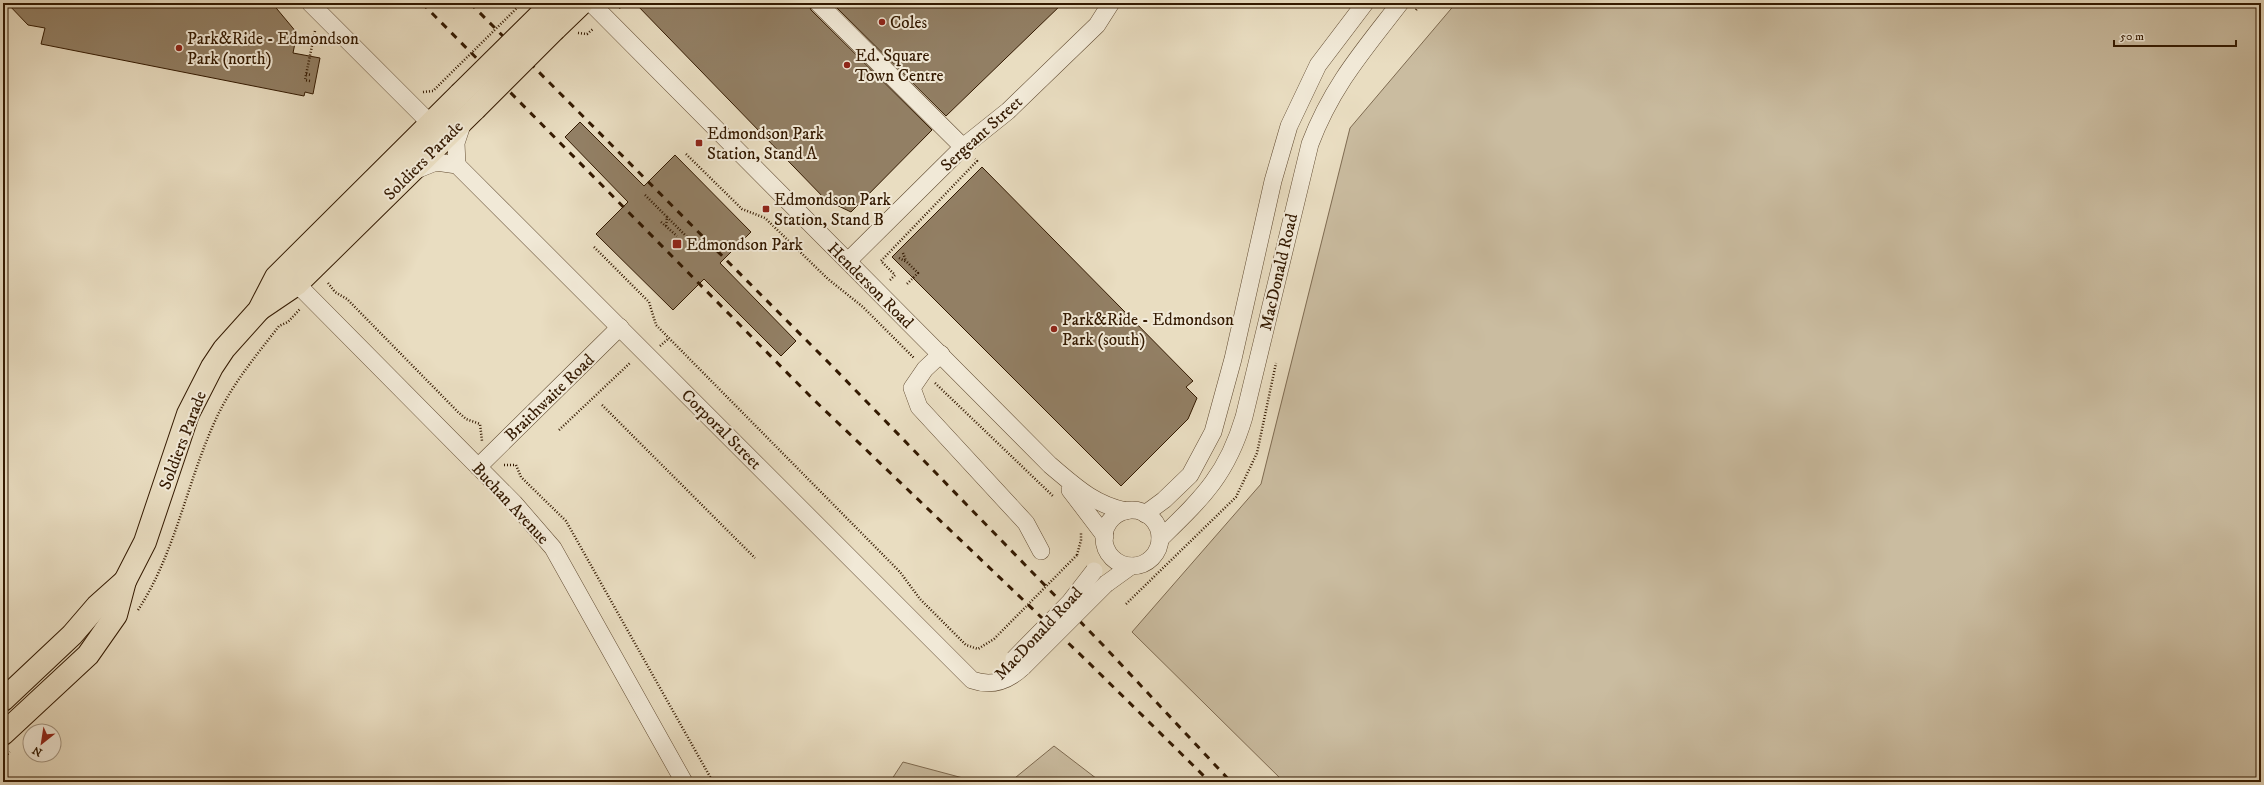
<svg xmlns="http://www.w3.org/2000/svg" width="2264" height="785" font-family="'IM FELL DW Pica',serif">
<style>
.green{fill:#cabca0;stroke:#7e6a50}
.building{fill:#927f64;stroke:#331900}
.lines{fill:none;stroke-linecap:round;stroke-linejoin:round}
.minor-casing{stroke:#604a30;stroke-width:18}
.major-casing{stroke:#331900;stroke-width:24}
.path{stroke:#331900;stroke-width:2.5;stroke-dasharray:1 2;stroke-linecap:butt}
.minor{stroke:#f1e9d7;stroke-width:17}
.major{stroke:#e9ddc1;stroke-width:22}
.rail{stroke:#331900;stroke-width:3;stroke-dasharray:7 7;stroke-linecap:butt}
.minor-bridge-casing{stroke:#604a30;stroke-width:18;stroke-linecap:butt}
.major-bridge-casing{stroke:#331900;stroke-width:24;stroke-linecap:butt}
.path-bridge{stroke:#331900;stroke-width:2.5;stroke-dasharray:1 2;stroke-linecap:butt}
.minor-bridge{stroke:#f1e9d7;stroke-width:17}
.major-bridge{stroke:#e9ddc1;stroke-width:22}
.poi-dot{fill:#8f2418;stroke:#f1e9d7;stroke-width:1.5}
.labels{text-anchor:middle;stroke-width:4;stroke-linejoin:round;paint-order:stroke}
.poi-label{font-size:17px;fill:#331900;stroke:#f1e9d7;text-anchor:start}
.street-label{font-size:17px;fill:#331900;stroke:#f1e9d7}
</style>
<rect width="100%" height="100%" fill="#e9ddc1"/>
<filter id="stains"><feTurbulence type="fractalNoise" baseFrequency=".005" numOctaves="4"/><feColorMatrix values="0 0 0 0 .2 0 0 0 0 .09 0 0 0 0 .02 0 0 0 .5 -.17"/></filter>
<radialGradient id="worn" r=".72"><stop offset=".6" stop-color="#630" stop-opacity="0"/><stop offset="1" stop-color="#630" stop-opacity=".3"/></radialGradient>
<g class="green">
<path d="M1456,3H2261V782H1284L1132,632L1261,484L1350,128Z"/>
<path d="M1054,746L1101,782H1010Z"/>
<path d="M903,762L978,782H890Z"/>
</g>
<g class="building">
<path d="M7,3H272L297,33L293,53L320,58L313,94L305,92L304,96L41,44L45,28L28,25Z"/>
<path d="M635,3H808L811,10L932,130L851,212L826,200Z"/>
<path d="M832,3H1063L946,116Z"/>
<path d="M580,122L644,186L675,155L751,232L720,263L796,341L781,356L704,279L673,310L596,234L628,202L565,137Z"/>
<path d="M982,167L1193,381L1186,387L1197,398L1188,419L1121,486L892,257Z"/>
</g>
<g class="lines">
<g class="minor-casing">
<g id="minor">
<path d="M310,3L431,124"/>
<path d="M591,3L1050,465C1075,486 1093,504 1126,511"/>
<path d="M818,3L963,147"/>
<path d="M457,165L456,143L463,122"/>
<path d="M416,170L436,162L457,165L972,680C992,687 1008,681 1023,667"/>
<path d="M848,261L963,147L1008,111L1097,25L1111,3"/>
<path d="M297,284L514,503L553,548L684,782"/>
<path d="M941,354L925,369L912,388L919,407L1026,523L1041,551"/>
<path d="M478,467L620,327"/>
<path d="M1070,490L1105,536"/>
<circle cx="1132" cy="538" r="28"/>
<path d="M1145,514L1164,500L1190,475L1213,432L1233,359L1273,181L1289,126L1318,65L1365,3"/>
<path d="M1160,539C1202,498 1227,475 1244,417L1310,144C1332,86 1363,51 1400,3"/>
<path d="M1106,584L1131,566"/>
</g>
</g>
<g class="major-casing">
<g id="major">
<path d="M540,15L552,3"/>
<path d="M555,29L582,3"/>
<path d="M260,309L297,284L475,109"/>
<path d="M3,700L72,635L97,606L125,581"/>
<path d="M3,734L88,655L116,615L125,581L145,542L188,414L212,367L224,349L259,310L276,277L460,94"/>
</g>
</g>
<g class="path">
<path d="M619,8L625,3"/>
<path d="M1416,10L1421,3"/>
<path d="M578,33L587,34L593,29"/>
<path d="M306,74L311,75"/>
<path d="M310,81L305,80L315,31"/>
<path d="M423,92L433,91L445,79"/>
<path d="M686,154L742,209L765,218L828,279L863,307L914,358"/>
<path d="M645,195L667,217L666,227"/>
<path d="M667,217L691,241V250"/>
<path d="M661,222L677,236"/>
<path d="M594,247L649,302L656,325L900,572L920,599L966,645L978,649L994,639"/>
<path d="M903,253L906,261"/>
<path d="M899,258L907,262L918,273L906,285"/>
<path d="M890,280L895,275L881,261L977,161L975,159"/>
<path d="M328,283L335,292L347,299L458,412L466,419L480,424L482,441"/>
<path d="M660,346L669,338"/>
<path d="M935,383L1054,497"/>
<path d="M602,405L755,558"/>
<path d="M559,430L631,362"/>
<path d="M504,465H516L521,477L566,521L713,782"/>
<path d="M1077,555L1081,540V532"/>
<path d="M1126,604L1236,497L1257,453L1276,363"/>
<path d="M138,610C176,552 187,481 216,419C232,384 256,356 279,326L288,322L300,309"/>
<path d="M3,758L10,752"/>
</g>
<use href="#minor" class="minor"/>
<use href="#major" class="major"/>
<g class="rail">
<path d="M422,3L813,399L1086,660L1210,782"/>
<path d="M470,3L830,364L1102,644L1231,782"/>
</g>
<g class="minor-bridge-casing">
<g id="minor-bridge">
<path d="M1014,659L1070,602L1094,571"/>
<path d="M1023,667L1106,584"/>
</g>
</g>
<g class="major-bridge-casing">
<g id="major-bridge">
<path d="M460,94L540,15"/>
<path d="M475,109L555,29"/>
</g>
</g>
<g class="path-bridge">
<path d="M445,79L522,3"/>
<path d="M994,639L1077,555"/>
</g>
<use href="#minor-bridge" class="minor-bridge"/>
<use href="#major-bridge" class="major-bridge"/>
</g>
<g class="poi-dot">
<circle cx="882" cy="22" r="4"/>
<circle cx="179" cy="48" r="4"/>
<circle cx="847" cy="65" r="4"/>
<rect x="695" y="139" width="8" height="8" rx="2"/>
<rect x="762" y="205" width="8" height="8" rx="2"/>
<rect x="672" y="239" width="10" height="10" rx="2"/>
<circle cx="1054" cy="329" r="4"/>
</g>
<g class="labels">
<g class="poi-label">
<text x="890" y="28">Coles</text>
<text x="187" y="44">Park&amp;Ride - Edmondson<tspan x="187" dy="20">Park (north)</tspan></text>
<text x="855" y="61">Ed. Square<tspan x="855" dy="20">Town Centre</tspan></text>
<text x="707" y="139">Edmondson Park<tspan x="707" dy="20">Station, Stand A</tspan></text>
<text x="774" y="205">Edmondson Park<tspan x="774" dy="20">Station, Stand B</tspan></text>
<text x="686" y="250">Edmondson Park</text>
<text x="1062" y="325">Park&amp;Ride - Edmondson<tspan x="1062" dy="20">Park (south)</tspan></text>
</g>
<g class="street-label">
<text transform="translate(981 133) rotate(-42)" y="6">Sergeant Street</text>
<text transform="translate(423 160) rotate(-45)" y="6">Soldiers Parade</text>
<text transform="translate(1278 272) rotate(-77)" y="6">MacDonald Road</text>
<text transform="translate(871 285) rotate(45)" y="6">Henderson Road</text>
<text transform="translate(549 397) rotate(-44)" y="6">Braithwaite Road</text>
<text transform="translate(722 429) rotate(45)" y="6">Corporal Street</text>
<text transform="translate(182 440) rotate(-69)" y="6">Soldiers Parade</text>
<text transform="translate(511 503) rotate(47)" y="6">Buchan Avenue</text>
<text transform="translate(1038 633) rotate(-47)" y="6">MacDonald Road</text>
</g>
</g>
<rect width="2264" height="785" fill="none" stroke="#e9ddc1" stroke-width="16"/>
<rect x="4" y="4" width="2256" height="777" fill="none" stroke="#331900" stroke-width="2"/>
<rect x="8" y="8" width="2248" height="769" fill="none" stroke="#331900"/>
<g transform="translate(42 743) rotate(210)"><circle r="19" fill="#f1e9d7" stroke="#a59681"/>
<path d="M0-3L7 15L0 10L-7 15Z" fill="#8f2418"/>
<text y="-6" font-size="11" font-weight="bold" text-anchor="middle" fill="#331900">N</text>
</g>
<path d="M2114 40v6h122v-6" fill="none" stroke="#331900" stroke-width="2"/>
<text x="2120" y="40" font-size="12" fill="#331900" stroke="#f1e9d7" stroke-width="3" paint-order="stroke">50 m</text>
<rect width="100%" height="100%" filter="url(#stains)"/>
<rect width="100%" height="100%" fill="url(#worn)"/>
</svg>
